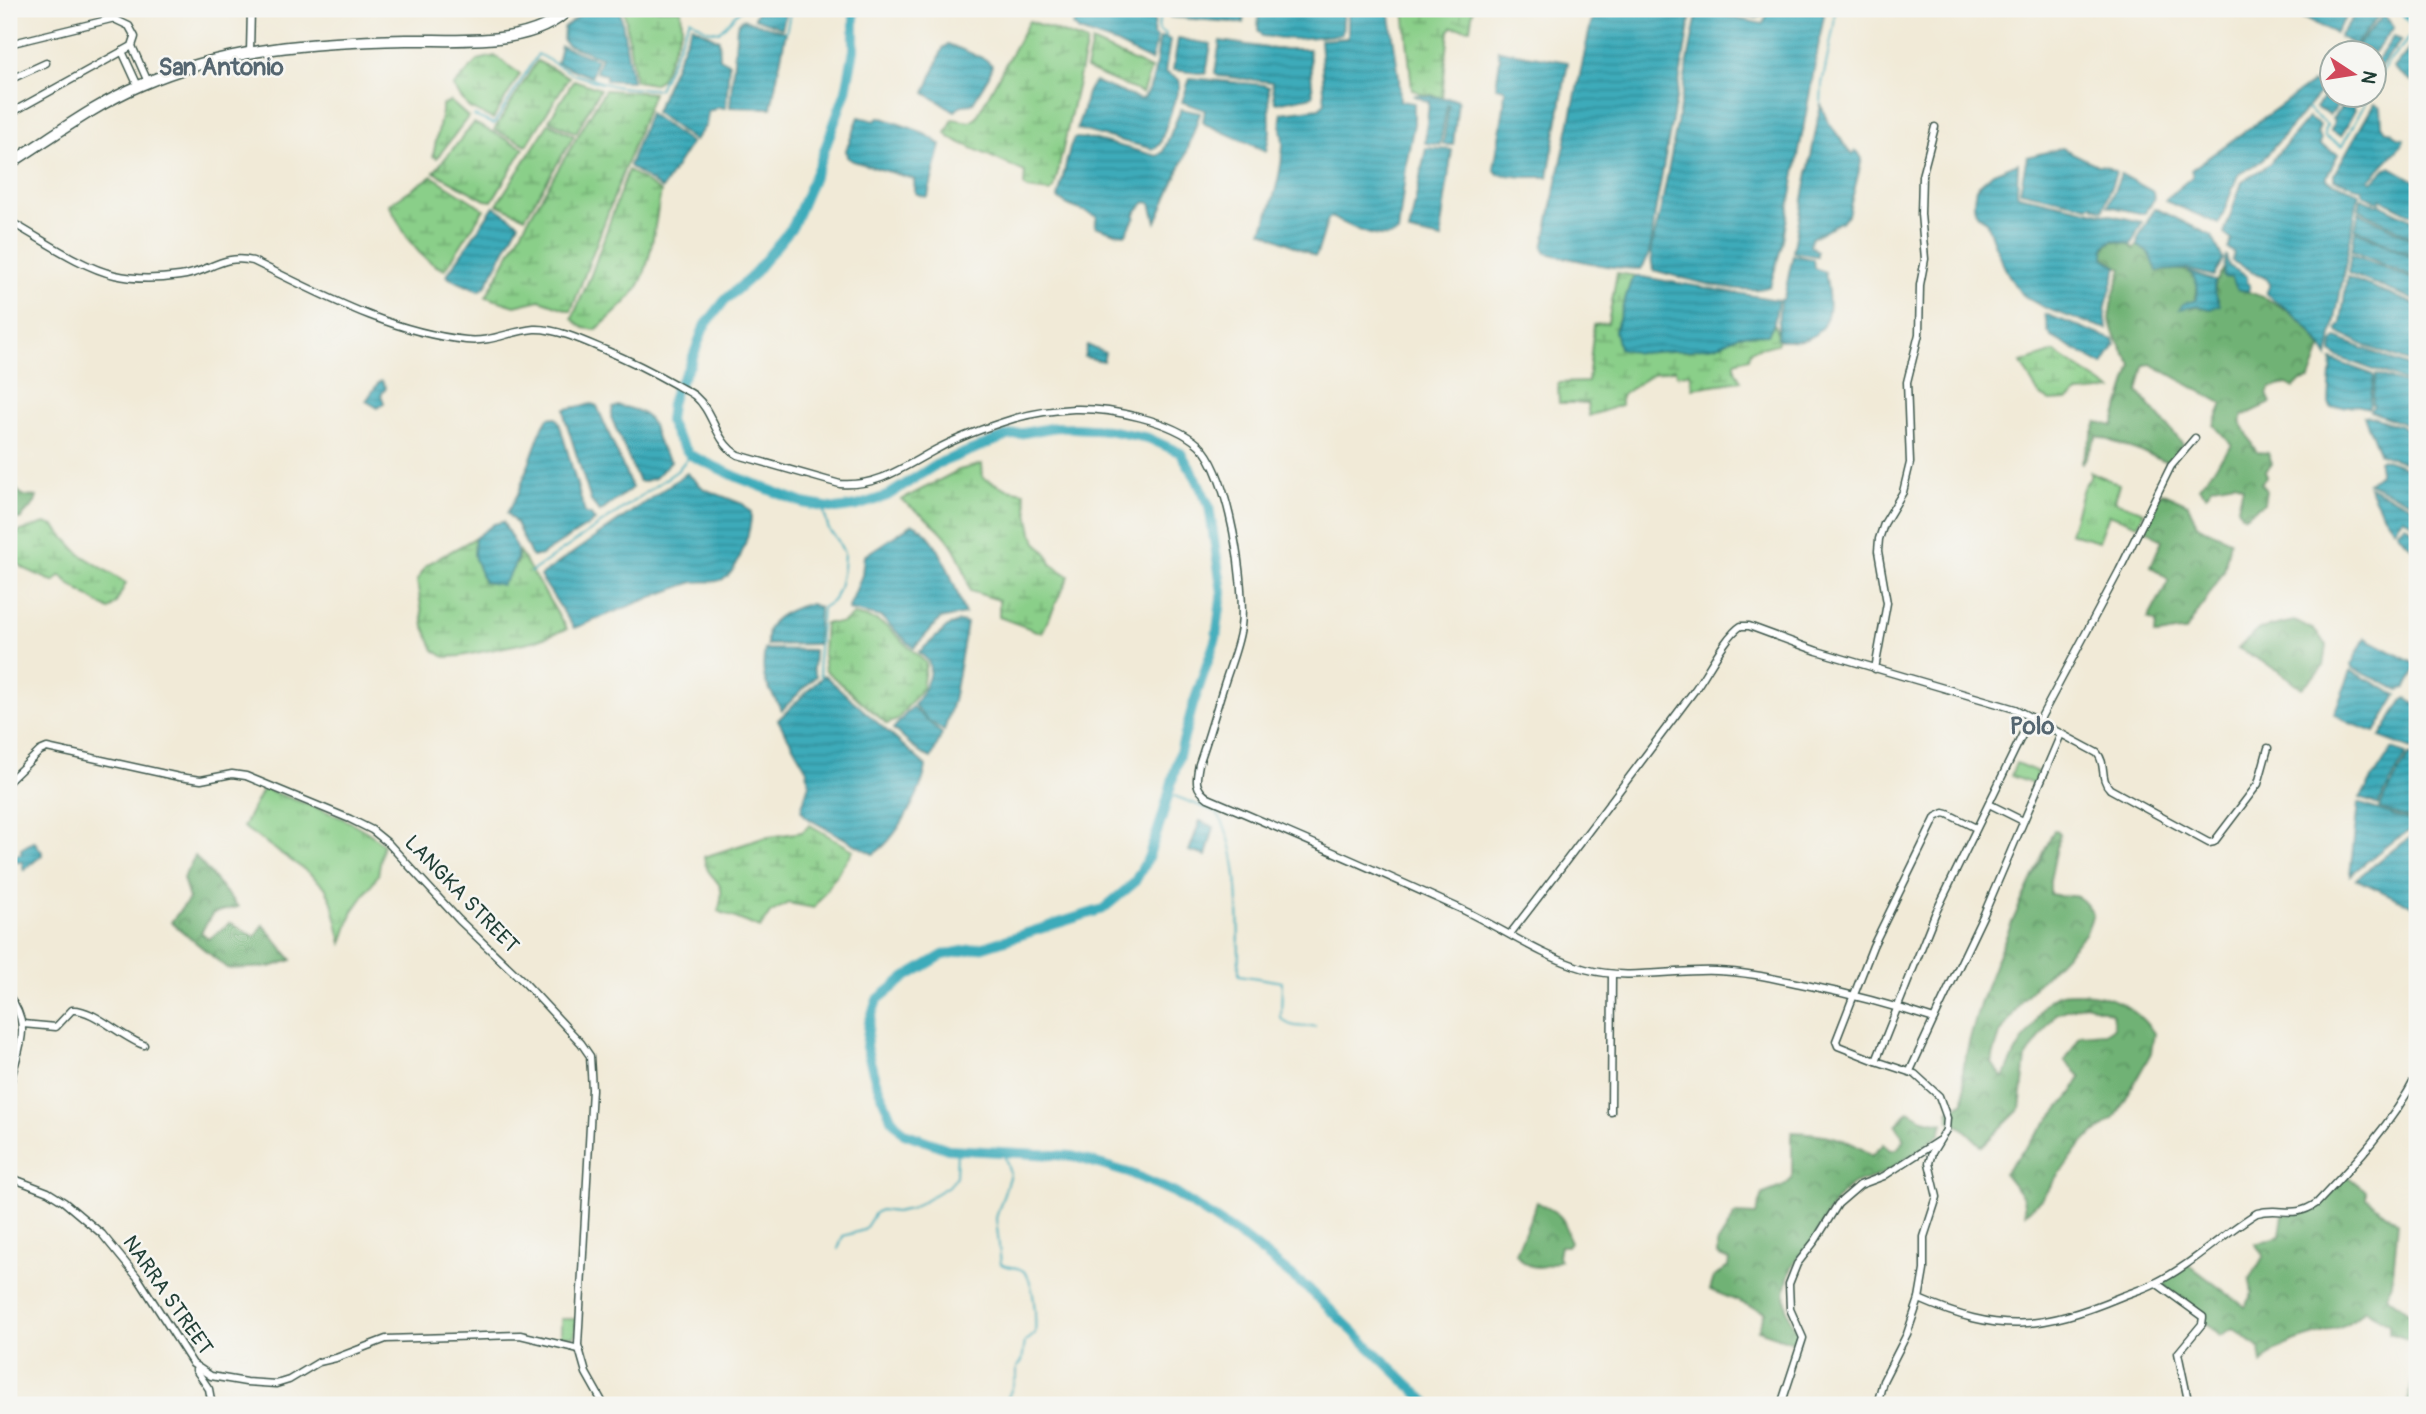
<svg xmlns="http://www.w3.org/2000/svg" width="2426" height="1414" font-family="Pangolin,sans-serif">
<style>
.grass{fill:url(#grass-tufts);stroke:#54865e;stroke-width:2}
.forest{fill:url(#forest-crowns);stroke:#477854;stroke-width:2}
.wetland{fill:url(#wetland-marsh);stroke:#54865e;stroke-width:2}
.garden{fill:#8acf89;stroke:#54865e;stroke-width:2}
.water{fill:url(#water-rules);stroke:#2e7477;stroke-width:2}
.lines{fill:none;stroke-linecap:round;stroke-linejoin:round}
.stream{stroke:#3cabba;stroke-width:2}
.river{stroke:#3cabba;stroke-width:10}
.street-casing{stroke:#3e574c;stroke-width:9}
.primary-casing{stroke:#3e574c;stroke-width:13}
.street{stroke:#fff;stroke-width:6}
.primary{stroke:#fff;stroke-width:10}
.labels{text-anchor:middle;stroke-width:5;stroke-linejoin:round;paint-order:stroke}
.street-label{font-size:21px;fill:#1f3d34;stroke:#f6f6f2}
.quarter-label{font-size:24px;font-weight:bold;fill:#556670;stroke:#f6f6f2}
</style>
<defs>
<pattern id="grass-tufts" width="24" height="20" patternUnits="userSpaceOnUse" patternTransform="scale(1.75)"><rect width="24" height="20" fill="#8acf89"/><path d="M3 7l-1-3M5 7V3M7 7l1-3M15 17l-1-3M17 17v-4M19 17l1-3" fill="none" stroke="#70a971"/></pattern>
<pattern id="forest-crowns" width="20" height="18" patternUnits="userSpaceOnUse" patternTransform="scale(1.75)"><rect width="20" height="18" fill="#6fb275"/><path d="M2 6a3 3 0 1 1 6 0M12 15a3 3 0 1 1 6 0" fill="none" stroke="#5b9261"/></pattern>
<pattern id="wetland-marsh" width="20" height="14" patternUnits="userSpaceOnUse" patternTransform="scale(1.75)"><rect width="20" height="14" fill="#8acf89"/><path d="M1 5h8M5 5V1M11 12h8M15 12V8" fill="none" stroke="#70a971"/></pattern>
<pattern id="water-rules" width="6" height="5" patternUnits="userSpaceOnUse" patternTransform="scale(1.75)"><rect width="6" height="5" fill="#3cabba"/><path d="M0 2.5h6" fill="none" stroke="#328c98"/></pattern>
</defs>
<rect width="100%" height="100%" fill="#f6f6f2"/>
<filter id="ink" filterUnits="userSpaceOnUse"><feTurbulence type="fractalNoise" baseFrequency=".0143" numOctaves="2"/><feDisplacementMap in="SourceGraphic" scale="14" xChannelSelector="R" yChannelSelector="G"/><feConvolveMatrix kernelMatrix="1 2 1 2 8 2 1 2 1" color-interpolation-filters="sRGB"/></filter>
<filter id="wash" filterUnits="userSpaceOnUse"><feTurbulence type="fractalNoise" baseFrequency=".00686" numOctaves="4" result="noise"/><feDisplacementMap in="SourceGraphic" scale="28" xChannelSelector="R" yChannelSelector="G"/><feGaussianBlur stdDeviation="1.57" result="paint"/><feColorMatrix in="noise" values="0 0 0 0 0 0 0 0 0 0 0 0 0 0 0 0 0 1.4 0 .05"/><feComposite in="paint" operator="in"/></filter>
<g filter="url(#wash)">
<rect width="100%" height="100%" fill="#f1ead7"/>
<g class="grass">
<path d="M2090,472L2119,484L2115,501L2144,512L2138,525L2109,514L2099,541L2070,533L2083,488L2090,477Z"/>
<path d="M263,788C302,804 351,815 383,844L378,875L353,911L342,943L332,902L325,887L309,873L243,827Z"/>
</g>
<g class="forest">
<path d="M2114,241L2129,244L2134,249L2137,245L2150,254L2158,271C2164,271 2170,270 2176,270C2202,269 2200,291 2191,309L2198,306L2210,309L2219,301C2211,288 2216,280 2224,268L2223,277L2232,278L2238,289C2270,297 2306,316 2321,349L2310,379L2301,381L2294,388L2287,384L2270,388L2267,394L2271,403L2243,416L2240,422C2248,431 2249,442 2257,452L2268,453L2272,464L2265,472L2267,476L2261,483L2266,491L2264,503L2245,516L2241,515L2238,507L2243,487L2235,482L2213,486L2206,495L2199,487L2232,445L2214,425L2223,404L2151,364L2144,365L2138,392L2183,444L2169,462L2097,436L2083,463H2081L2097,422L2113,426L2132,365C2103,321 2106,317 2122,269L2105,258L2103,252L2107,245Z"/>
<path d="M9,484L24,496L37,497L35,503L20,519L9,518Z"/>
<path d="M2161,492L2188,504L2197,525L2230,540L2224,571L2186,631C2174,630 2165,636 2154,635L2157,623L2148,619L2169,580L2151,566L2162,540L2144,528Z"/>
<path d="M2294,621L2313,629L2327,645L2324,666L2302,688L2278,670L2238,648L2260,629Z"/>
<path d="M2054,830L2060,833L2050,880V894C2073,900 2076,887 2093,914L2086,933L2022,1000L2000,1034L1991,1063L2004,1078C2011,1060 2018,1046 2030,1031C2038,1020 2041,1002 2055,996C2062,992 2073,993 2081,993C2112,994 2136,1008 2154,1033L2151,1053L2115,1118L2083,1142L2041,1199L2025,1214L2023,1197L2004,1173L2073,1092L2081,1077L2065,1061L2081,1035L2105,1033L2114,1027L2112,1013L2085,1004L2055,1014L2026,1058L2020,1109L1982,1146L1964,1129L1950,1121L1948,1111L1964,1102C1966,1089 1961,1077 1964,1065C1980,983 2020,906 2054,830Z"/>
<path d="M195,856L238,907L213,913L201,932L209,939L230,923L255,937L263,925L292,960L270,967L228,969L171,922L189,899L183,878Z"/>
<path d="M1909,1111L1923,1119L1943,1123L1940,1134C1923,1149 1902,1162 1882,1174C1873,1179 1862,1179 1852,1185C1835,1196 1824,1220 1815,1237C1809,1246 1800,1253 1795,1262C1780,1287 1783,1314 1801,1337L1799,1344L1758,1330L1765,1312L1710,1290L1714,1277L1728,1267L1729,1260L1717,1255V1244L1736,1214L1756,1215L1763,1194L1784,1186L1792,1179V1132C1822,1133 1848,1137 1872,1156L1884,1144L1890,1150L1897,1149L1905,1140L1896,1125Z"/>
<path d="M2346,1175L2366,1191V1198L2398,1223L2392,1283L2386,1295C2395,1304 2408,1309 2414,1319L2417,1320V1342L2389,1333V1324L2364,1310C2338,1340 2287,1331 2262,1364L2260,1349L2233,1328L2220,1336L2206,1323L2204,1313L2159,1283L2188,1264L2245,1307L2252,1293L2250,1280L2264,1255L2255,1244L2280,1236L2283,1214C2313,1218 2328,1195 2346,1175Z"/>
<path d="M1537,1202C1547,1208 1562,1213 1565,1225C1567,1232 1567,1236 1570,1242L1567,1246H1560L1558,1256L1560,1260C1544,1269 1527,1271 1516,1253Z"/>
<path d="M2417,1365V1405H2407Z"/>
</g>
<g class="wetland">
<path d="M624,9H681L682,27L661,79L653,84L635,81Z"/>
<path d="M1404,9H1473L1470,29L1452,27L1449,31L1442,97L1422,94L1412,89Z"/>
<path d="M1029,21L1087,42L1054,189L1050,192L1027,189L1024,186L1025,172L950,138L946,133L953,119L970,122L976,118Z"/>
<path d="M1092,42L1151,69L1142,93L1086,69Z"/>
<path d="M495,56L520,74L493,119L469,108L453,87L478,60Z"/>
<path d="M537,61L569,77L527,145L494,130Z"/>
<path d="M574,80L600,89L576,133L549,120Z"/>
<path d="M605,90L653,93L571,311L540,300L515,306L486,297L525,225Z"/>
<path d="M450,101L468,117L437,158L433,156L442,112V105Z"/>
<path d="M474,123L524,148L492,201L485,200L434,172Z"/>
<path d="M549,123L574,136L525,217L497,204Z"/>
<path d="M628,170L661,192C655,220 652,262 638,287C628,303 610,317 596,330L584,328L572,319L591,275Z"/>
<path d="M432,176L484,209L445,270C416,259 402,230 389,204Z"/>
<path d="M1617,273L1636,276L1631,281L1615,331L1720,345L1739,335L1768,334L1774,323L1779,340L1777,344L1751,350L1749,358L1735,362V370L1741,381L1693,388L1690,373L1677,375L1675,369L1652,374L1621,396V405L1589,416L1587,403H1559L1558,383L1588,382L1594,325L1608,323Z"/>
<path d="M2054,352L2112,390L2079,393L2067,400L2050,401L2039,395L2021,363Z"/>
<path d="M982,464L983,478L1007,489L1024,492L1032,533L1038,544L1048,555L1051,564L1069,576L1042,633L999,617V600L970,591C959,542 941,527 901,500L959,470Z"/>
<path d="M45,523L54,526L80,554L126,583L116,603L109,610L69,584L61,575L54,582L25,569L12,559L10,544L18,532Z"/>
<path d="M475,538L474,556L517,564L519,551L567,629L534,641L461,656L445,657L434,650L424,626L417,581L426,565Z"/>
<path d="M854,615L876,620L889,628L926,663L922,688L897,720L887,724L825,670L823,654L825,623H842Z"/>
<path d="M810,825L853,850L814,908L788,903L770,913L760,928L718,911C730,875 707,885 704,857L763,838L802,832Z"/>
</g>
<g class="garden">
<path d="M2016,763L2038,772L2033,784L2011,776Z"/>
<path d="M561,1319H576L575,1336H561Z"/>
</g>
<g class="water">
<path d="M588,9H620L632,81L606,80V75L596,72L601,57L568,45L563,41L564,28Z"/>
<path d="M758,9H787L782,28L754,18Z"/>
<path d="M1095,9H1156L1153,35L1157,38L1151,61L1117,44L1079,31L1073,25L1076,20Z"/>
<path d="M1169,9H1245L1243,23L1170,17Z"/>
<path d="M1259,9H1344L1342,34L1338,35L1293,39L1262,36L1258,31Z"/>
<path d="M1348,9H1389L1399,77L1400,101L1414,103V124L1407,159L1398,233C1380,244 1348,225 1331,217L1328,219L1317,254L1315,256L1262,231C1272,205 1282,173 1283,145C1283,133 1278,125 1282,113L1319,108L1325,103L1320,40L1348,38Z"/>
<path d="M1594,9H1692C1681,75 1668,141 1656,207C1652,227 1654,252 1641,269C1610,269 1577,260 1546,253L1543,248Z"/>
<path d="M1734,9H1764L1762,15L1757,18L1736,13Z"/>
<path d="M1769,9H1825L1782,245L1770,286C1745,297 1682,278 1654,270C1647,257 1656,231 1659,217C1673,151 1683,85 1696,19L1703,11L1763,24Z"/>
<path d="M2284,9H2352L2335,33Z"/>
<path d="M2359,9H2379L2382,12L2355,45L2339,37Z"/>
<path d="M2384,15L2394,27L2374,53L2356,46Z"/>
<path d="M742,19L786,32L771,108L730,107L737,26Z"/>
<path d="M692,26L719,40L720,58L729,63L726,108L719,107L708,112L706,125L694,141L655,112Z"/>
<path d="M2394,36L2401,40L2374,75V65Z"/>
<path d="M1165,37L1170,40L1165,72L1179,80L1180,85L1160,144L1155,149L1149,148L1077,129C1078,122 1081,117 1083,110C1086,99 1085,90 1095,82L1139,99L1144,98C1158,77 1155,61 1160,38Z"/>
<path d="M1178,39L1211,44L1206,74L1173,70Z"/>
<path d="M1220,41L1274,49H1309L1313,96L1277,103L1275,101L1272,82L1218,76L1215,73Z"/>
<path d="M948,44L985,59L992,65L989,76L972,104L962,105L955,111L925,93L943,48Z"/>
<path d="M561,46L597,59L591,77L557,63Z"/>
<path d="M2410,48L2417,51V86L2394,68Z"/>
<path d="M1498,50L1568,62L1548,177H1524L1498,174L1494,169L1504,107L1505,89L1496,87L1500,59Z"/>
<path d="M1190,78L1264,85L1269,87L1270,131L1266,151L1205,124L1203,121L1205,110L1182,102Z"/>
<path d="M2312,83L2324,88L2267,155L2257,164L2238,175L2219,224L2166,201L2167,198L2193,176L2191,170Z"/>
<path d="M2331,88L2332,94L2345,95V98L2329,115L2316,108Z"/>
<path d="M1416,95L1456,99L1458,101L1453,145H1443L1449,105H1447L1440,145L1425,143L1429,102L1414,96Z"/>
<path d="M2347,101L2353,105L2355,110L2341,136L2331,131L2334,121L2332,119Z"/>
<path d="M1821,104C1827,124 1831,125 1842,141C1846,147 1847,151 1853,155L1855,151L1858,152L1862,159L1848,215L1842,221L1811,238L1810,245L1817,251V256L1793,252Z"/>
<path d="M2374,104L2381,108L2382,125L2386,131H2391L2397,138L2404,139L2402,145L2369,180L2372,182L2386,168L2391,167L2417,182V217L2381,199L2379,202L2363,194L2362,189L2334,179V174Z"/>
<path d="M1181,109L1200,113L1185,157L1156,222L1151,203L1145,202L1135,213V217L1126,234L1115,233L1095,226L1097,217C1084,209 1069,209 1058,198L1070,147L1074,138L1093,139L1157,156L1163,152Z"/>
<path d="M649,113L691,143L662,189L629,166Z"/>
<path d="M859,117L875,121L879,117C900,125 924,130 941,145L928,195L925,197L915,193L914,179L853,161L847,157L846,150Z"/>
<path d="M2308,118L2320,126L2317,134L2321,139L2320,145L2338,154L2327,176V180L2359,193L2328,357C2307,322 2299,317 2266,294L2270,284L2267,279L2232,261L2234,253L2228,249L2232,240L2224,234L2242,182L2269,164Z"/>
<path d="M1426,148L1452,150L1442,220V239L1409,232Z"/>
<path d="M2062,148L2097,165L2105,166L2116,172L2103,210L2094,207L2093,204L2088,206L2020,191L2027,157Z"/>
<path d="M2018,163L2017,193L2019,195L2142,222L2131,244L2114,240C2101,246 2105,247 2104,258L2117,267L2105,309L2107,329C2081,320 2049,313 2026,297C2009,285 1992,240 1986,220C1971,214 1973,202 1976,188L1993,173Z"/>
<path d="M2121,174L2153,192L2154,199L2144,214L2108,206Z"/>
<path d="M2361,198L2378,205L2380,204L2417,222V240L2359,209Z"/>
<path d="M494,206L519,223L485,287L479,291L449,278L447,275Z"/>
<path d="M2155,208L2212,236L2223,259L2214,276L2187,269L2157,271L2150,254L2137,245L2138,238Z"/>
<path d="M2359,212L2417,242V258L2355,228Z"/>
<path d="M2355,230L2417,260V279L2352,251Z"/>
<path d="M2351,254L2417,281V301L2348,273Z"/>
<path d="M1793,255L1813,259L1814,268L1825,272C1829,295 1836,327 1806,339C1798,342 1788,339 1779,340L1777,338L1780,301L1784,298Z"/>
<path d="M2226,255L2229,266L2247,276V282L2250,285L2248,291L2237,289L2232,278L2223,277Z"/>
<path d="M2190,272L2215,281L2214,289L2220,305L2210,309L2198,306L2179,309L2183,304L2196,300C2200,289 2197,282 2190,272Z"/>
<path d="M1636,276L1778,300L1774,323L1768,334L1739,335L1720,345L1691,350L1637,353L1619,348L1615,331L1631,281Z"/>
<path d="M2347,277L2417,305V365L2368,347L2339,333L2337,329L2341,323Z"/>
<path d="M2045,314L2114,340L2115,345L2103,365L2052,337L2048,331Z"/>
<path d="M2337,338L2417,370V385L2337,357L2332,352L2333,343Z"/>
<path d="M1087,345L1105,353L1103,361L1084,357Z"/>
<path d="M2332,360L2372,374L2374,377L2369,408L2356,405L2331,408L2329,402Z"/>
<path d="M2376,375L2417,387V429L2370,411L2374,405L2372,404Z"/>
<path d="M382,381L386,388L381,395L384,403L378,408L366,401L379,382Z"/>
<path d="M592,404L597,406L632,488L600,512L591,501L565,418V409Z"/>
<path d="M618,406C667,413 645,436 671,461L655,478L642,482L638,480L611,417L613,408Z"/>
<path d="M2364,416L2373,417L2417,432V467L2380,454Z"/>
<path d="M555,417L559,422L585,513L591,515L595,521L541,555L532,557L516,523L507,513L518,494L542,428L548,418Z"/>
<path d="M2382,459L2417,471V505L2368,483L2379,474V461Z"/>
<path d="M687,473L704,489L743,504L751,512C752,528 740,565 727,577C717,585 702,579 691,583C651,596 613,613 574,628L540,576Z"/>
<path d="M2369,487L2417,509V526L2403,517L2394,529L2381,511Z"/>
<path d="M503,522C520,554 524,554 502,585L484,582L474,556L475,538L494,524Z"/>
<path d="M913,524C941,536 954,587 965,614L940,619L914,648L881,617L848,610L862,575L864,556Z"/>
<path d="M2405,524L2417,533V553L2397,532Z"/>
<path d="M810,604L819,607L817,644L767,645C766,627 771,620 787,612C795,608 801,605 810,604Z"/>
<path d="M960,622L967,623L953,701L944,731L928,720L914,705C921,695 935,674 928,661C928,660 920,653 919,652L950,625Z"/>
<path d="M2365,638L2417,665L2406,688L2399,690L2352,668L2351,665Z"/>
<path d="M765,649L814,650L813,669L816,676L782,710C766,683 760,681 765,649Z"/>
<path d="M2351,671L2397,695L2375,732L2350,723L2334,714Z"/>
<path d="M824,675L926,766C923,790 895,842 873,854L807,818L801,810L809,784L807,770L778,720Z"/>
<path d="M2407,698L2417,704V751L2380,737L2402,701Z"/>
<path d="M912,707L942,734L931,758L920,753L893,729Z"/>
<path d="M2392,749L2406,754L2405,757L2378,805L2360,798Z"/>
<path d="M2409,755L2417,758V821L2379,808Z"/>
<path d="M2358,803L2410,821L2417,827L2395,839L2350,875Z"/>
<path d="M1200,821L1214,827L1206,856L1189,851Z"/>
<path d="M2417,834V908L2356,879L2403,842Z"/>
<path d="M34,841L42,852V855L24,870L22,862L14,861V855L21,854V849Z"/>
</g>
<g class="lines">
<g class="stream">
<path d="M1163,9L1158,26L1160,32L1166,34L1165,37"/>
<path d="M786,32L791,9"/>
<path d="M591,77C612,90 636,88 659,89L690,19L707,30L719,32L741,9"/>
<path d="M2374,87L2386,65L2417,29"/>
<path d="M1821,104L1822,84L1834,25L1835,9"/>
<path d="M2307,109L2327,125L2324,131L2325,137L2342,146L2370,94"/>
<path d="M474,116L494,124L538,54L573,74L601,83"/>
<path d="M531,572L677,471L690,455"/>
<path d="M821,677L818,660L822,608L834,600L839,588L843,569L844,553L837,539L829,530L823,509"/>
<path d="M1169,794L1216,812C1243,846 1238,931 1239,975L1282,982L1281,1018C1289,1028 1302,1027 1315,1026"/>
<path d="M1003,1151L1010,1174L996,1218L1001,1264C1008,1268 1015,1266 1022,1270C1035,1277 1036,1321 1035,1334L1025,1342L1022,1361L1017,1368V1375L1005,1405"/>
<path d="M838,1249L843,1236L864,1230L875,1213L880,1210L895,1212L910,1209L950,1185L956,1176L957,1150"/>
</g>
<g class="river">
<path d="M854,9V50L846,91L819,165L793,226L751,277L725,300L704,327L690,365L675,391L671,404L669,421L676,436L690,455L737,477L803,503L836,509L857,506L887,496L937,464L1007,436L1056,427L1108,430L1148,438L1181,453L1196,478L1209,506L1222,592L1216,638L1193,705L1162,818L1148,858L1134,883L1103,909L983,947L943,955L906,977L877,1000L869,1023L866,1047L875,1079L891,1118L904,1133L948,1149L1072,1156L1132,1174L1175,1193L1248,1241L1311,1291L1430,1405"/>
<path d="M2403,9L2417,26"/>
</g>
</g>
</g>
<g filter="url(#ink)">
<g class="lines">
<g class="street-casing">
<g id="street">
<path d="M9,44L111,19"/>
<path d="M132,46L148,82"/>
<path d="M122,51L138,86"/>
<path d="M250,52L251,9"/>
<path d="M9,80L46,63"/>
<path d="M9,114L132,46L135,37L129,26L93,9"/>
<path d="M9,221C40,238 82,268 115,275C136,280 159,279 180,276C208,273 223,253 253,261C321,294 389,332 466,340C490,343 510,331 534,329C556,328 584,341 605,350C629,360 653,372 676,385C682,389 689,391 695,396C714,412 715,442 738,455L840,484C878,487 905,466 937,449C961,436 990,426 1016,418C1034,413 1055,410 1074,409C1110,408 1171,420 1199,445C1229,473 1246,587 1241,627C1238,648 1229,668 1223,688C1215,713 1208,739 1199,764C1196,780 1194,788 1208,798C1293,834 1377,871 1461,909C1503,929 1540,956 1585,969C1629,981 1673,969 1717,971C1747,972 1776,979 1806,985C1850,994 1892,1005 1934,1019L1984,914L2061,734"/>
<path d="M1875,669L1887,603L1878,551L1879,539L1884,524L1903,492L1910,463L1907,382L1919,334L1920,285L1925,259L1921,214L1922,176L1935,127"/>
<path d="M2039,721L2119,571L2171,466L2195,438"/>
<path d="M9,781L40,751L47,748L179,777L201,780L232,774L246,776L350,819L372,830L388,843L459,920L525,983L581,1043L590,1056L592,1089L578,1345L586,1373L604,1405"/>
<path d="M1989,804L2023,821"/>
<path d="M1510,934C1573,853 1633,772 1694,691C1706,675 1726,635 1741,626H1749L1817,651L2015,709L2097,753C2107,764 2099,778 2110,789L2209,843L2214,842L2258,784L2268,748"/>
<path d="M9,996C35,1030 15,1052 9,1089"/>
<path d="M23,1024L56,1027L72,1010C93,1008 122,1038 144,1045"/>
<path d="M1876,1061L1838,1046L1836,1041L1873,946L1936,817L1944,813L1948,814L1976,828"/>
<path d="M1910,1071L1934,1019"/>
<path d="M1611,1112L1612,974"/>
<path d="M9,1177L48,1192L64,1202L102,1234L138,1278L193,1364L211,1376L246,1382L276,1384L289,1380L319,1362L336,1358L386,1339L520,1335L579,1349"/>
<path d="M2156,1283L2203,1317L2202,1324L2178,1353L2189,1405"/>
<path d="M1919,1299C1999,1334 2041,1330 2120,1297C2132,1292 2144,1289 2155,1283C2192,1265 2222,1234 2257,1213C2282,1206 2292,1220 2317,1203C2354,1164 2393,1123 2417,1075"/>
<path d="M196,1370L209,1389L212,1405"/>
<path d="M1781,1405L1803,1338L1790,1309L1789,1284L1797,1264L1815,1241L1838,1204L1860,1185L1884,1176L1938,1141"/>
<path d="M1877,1405L1883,1381L1907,1334L1919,1299L1924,1270V1237L1937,1197L1929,1163L1932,1153L1946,1130L1947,1118L1939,1096L1915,1074L1876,1061L1935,914L2031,717"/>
</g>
</g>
<g class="primary-casing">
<path id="primary" d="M9,164C52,137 94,105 141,85C225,48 315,42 406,40C457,39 531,48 569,9"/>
</g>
<use href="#street" class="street"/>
<use href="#primary" class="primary"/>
</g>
</g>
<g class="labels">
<g class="street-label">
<text transform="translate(462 894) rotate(46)" y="7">LANGKA STREET</text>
<text transform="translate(168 1295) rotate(55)" y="7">NARRA STREET</text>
</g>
<g class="quarter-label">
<text x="221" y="75">San Antonio</text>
<text x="2032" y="734">Polo</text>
</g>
</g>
<rect width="2426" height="1414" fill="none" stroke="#f6f6f2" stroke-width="35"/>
<g transform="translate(2353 74) rotate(102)"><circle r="33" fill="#f6f6f2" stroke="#a0aca6" stroke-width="2"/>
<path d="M0-5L12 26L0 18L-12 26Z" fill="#d1495b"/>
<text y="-10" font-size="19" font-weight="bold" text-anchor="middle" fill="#1f3d34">N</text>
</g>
</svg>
